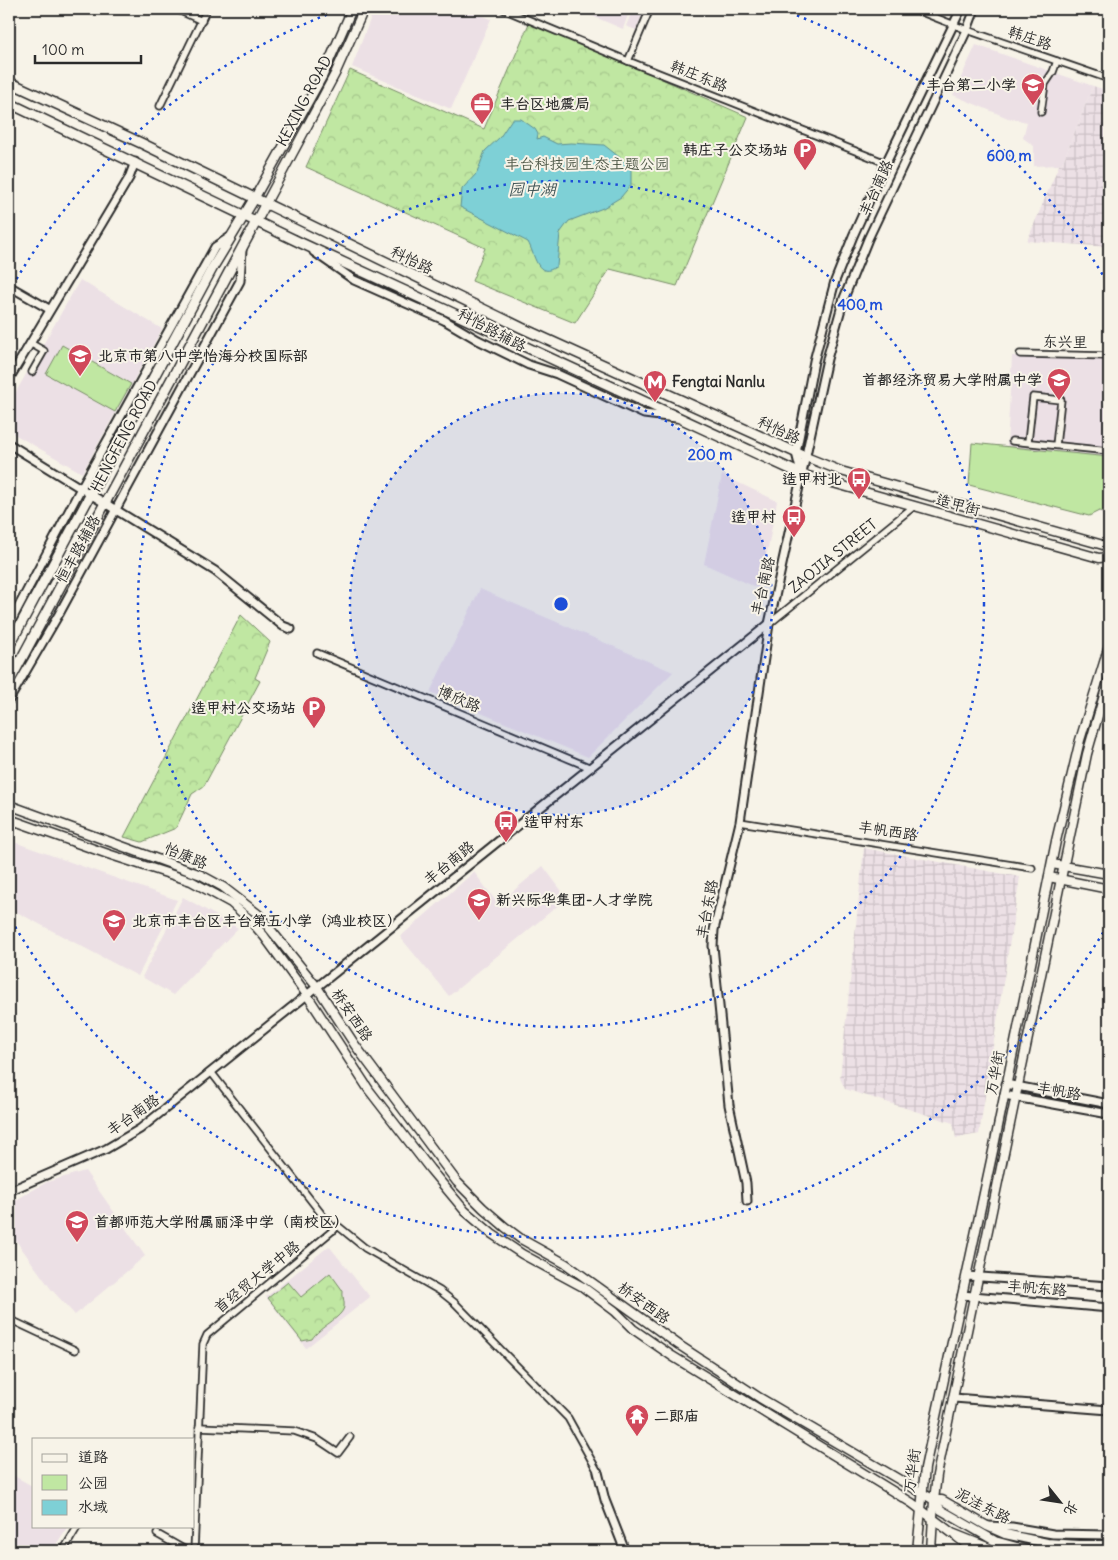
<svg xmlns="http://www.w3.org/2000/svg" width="1118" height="1560" font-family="Delius,'LXGW WenKai TC',sans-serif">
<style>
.built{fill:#ece0e5}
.industrial{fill:url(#industrial-grid)}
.green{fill:#c0e7a2;stroke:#768966}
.forest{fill:url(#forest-crowns);stroke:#768966}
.water{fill:#7ed0d6;stroke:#5d8e92}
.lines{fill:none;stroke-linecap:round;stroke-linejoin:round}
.minor-casing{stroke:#2b2b2b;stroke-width:9}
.tertiary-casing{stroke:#2b2b2b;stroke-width:11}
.secondary-casing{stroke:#2b2b2b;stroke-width:11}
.primary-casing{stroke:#2b2b2b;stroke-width:12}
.minor{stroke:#f7f3e8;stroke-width:5.5}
.tertiary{stroke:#f7f3e8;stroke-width:7}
.secondary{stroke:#f7f3e8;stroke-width:8}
.primary{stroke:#f7f3e8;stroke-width:9}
.ring{fill:none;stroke:#1d4ed8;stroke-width:2.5;stroke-dasharray:2.5 5}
.labels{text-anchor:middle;stroke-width:4;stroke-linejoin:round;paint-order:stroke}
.street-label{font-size:15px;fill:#2b2b2b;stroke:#f7f3e8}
.poi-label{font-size:15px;font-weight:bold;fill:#2b2b2b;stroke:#f7f3e8;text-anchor:start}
.park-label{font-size:15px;fill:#505a49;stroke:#f7f3e8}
.water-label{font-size:16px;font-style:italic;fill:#405456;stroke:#f7f3e8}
.centre{fill:#1d4ed8;stroke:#f7f3e8;stroke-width:2.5}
.ring-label{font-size:15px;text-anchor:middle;font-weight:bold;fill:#1d4ed8;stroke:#f7f3e8;stroke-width:4;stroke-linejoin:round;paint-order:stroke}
</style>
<defs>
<pattern id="industrial-grid" width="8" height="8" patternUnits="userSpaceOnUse" patternTransform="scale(1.25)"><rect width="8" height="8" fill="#ece0e5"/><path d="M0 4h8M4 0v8" fill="none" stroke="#cbc0c5"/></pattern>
<pattern id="forest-crowns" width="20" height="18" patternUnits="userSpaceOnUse" patternTransform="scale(1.25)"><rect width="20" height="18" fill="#c0e7a2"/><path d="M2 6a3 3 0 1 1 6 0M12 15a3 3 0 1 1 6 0" fill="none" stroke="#a5c68c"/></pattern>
</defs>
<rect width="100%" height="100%" fill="#f7f3e8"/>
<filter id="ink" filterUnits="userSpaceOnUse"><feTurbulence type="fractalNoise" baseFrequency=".02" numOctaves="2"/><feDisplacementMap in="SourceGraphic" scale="10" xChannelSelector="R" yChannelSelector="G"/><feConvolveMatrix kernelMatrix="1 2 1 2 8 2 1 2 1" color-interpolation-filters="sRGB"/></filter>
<g filter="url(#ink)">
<g class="built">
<path d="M374,9H467L491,19L451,109L352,67Z"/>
<path d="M576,9H630L623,29Z"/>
<path d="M633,9H645L636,30L626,26Z"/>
<path d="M976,45L1093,86L1063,162L1059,165L1034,166V146L1023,138L1027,122L1008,118L953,95Z"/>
<path d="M80,280L162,329L82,473L9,431V404Z"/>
<path d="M1012,356L1109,359V521L1099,511L1089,516L969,485L972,443L1007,446Z"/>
<path d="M722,475L777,501L760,589L704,564Z"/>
<path d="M480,589L673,672L588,757L430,692Z"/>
<path d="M14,842L177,900L138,976L9,908V852Z"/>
<path d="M543,866L567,898L449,996L400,937L474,872L498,904Z"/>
<path d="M183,897L238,928L173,995L142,977Z"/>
<path d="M85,1171L145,1256L75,1315L51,1289L9,1231V1204L47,1182Z"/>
<path d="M329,1246L370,1297L306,1348L266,1297Z"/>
<path d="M9,1473L34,1487V1526H68L52,1551H9Z"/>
</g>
<g class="industrial">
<path d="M1093,86L1109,91V247L1027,241L1059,165L1063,162Z"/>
<path d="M864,848L1020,877L979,1134L956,1138L953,1123L845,1089L840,1078Z"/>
</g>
<g class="green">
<path d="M62,345L131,384L115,412L46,374Z"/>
<path d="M972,443L1109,457V492L1106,512L1099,511L1089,516L969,485Z"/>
</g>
<g class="forest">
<path d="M530,21L748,117L677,286L610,269L575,323L472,281L485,248L306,167L350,70L484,129Z"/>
<path d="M241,615L270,642L255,678L260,681L204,786L192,794L176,828L142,842L124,837Z"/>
<path d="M330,1273L343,1291C342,1296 345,1302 344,1307C342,1318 319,1327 312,1339L302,1341L268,1298L288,1282L301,1297Z"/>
</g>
<path class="water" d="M512,119H521L535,129L538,134L537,139L543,137L557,144L571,143L604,145L623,160L631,169V185L621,197L603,208L569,221L560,233L557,266C537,281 535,254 528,242L460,207L462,189L477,173L485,151L500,137Z"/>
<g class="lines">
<g class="minor-casing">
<g id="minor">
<path d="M176,9L202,21"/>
<path d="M503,9L628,61L886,163"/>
<path d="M914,9L967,30L1109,79"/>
<path d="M628,61L650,9"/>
<path d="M160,106L207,9"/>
<path d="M1041,112L1045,84L1053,72L1057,61"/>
<path d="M30,343L44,351L32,372"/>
<path d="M1020,354L1109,356"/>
<path d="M1012,441L1109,451"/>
<path d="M1028,442L1033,397L1061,400L1056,445"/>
<path d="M769,624L913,507"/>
<path d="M317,653L591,768"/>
<path d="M740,822L1032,868"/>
<path d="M211,1072L334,1230"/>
<path d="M9,1319L75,1350"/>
<path d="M199,1427L294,1431L317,1439L338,1453L350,1437"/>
<path d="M157,1534L187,1551"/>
<path d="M63,1551L78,1526"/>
<path d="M194,1551L203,1344L207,1335L338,1226L365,1248L440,1291L455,1303L568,1418L598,1472"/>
</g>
</g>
<g class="tertiary-casing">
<g id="tertiary">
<path d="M314,252L354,280L444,320L478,340L529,365L557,374L644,414L676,418"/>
<path d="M9,286L49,309"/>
<path d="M9,379L129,178L135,162"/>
<path d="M9,444L215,571L283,626L291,629"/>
<path d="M801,473L796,453L814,361L835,281L853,236L886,163L961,9"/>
<path d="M9,625L81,488L215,247L230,237"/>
<path d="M9,700L59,614L240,281L242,250"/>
<path d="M1006,1084L1109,1104"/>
<path d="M1004,1095L1109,1114"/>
<path d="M9,1191L106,1149L140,1129L769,624"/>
<path d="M747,1201L746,1183L729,1105L713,946L714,930L740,822L769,624L827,359L844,298L868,239L967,30L975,9"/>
<path d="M967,1276L1109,1286"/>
<path d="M962,1295L1109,1308"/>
<path d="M954,1398L1109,1410"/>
<path d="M598,1472L605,1500L625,1551"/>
<path d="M988,1526L1012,1527L1053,1534L1109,1535"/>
</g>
</g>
<g class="secondary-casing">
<g id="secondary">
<path d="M254,199L323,75L352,9"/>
<path d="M265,205L335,74L364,9"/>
<path d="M806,457L841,471L1103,545L1109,548"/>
<path d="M801,474L1099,558L1109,557"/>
<path d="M9,805L201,875L223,887L258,914L317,987L355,1045L457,1182L483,1208L505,1227L521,1239L566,1264L679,1345L760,1398L934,1500L941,1510L995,1541L1031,1551"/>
<path d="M9,819L108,854L191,881L231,903L249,919L264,936L307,995L369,1090L430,1169L465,1211L492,1234L522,1254L583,1287L615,1311L633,1329L672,1356L912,1503L952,1533L997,1551"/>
<path d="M1052,864L1109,874"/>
<path d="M1049,877L1109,889"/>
<path d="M934,1500H942L987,1526L1005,1534L1047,1543L1079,1545H1109"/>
<path d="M957,1537L975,1551"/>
<path d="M917,1551L925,1468L993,1151L1056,841L1080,740L1109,646"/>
<path d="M931,1551L934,1500L937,1475L1087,754L1109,678"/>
</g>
</g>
<g class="primary-casing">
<g id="primary">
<path d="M9,82L141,143L522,328L806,457"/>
<path d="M9,103L301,243L801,474"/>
<path d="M9,646L213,267L254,199"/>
<path d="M9,682L265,205"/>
</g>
</g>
<use href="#minor" class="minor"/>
<use href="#tertiary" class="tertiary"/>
<use href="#secondary" class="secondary"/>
<use href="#primary" class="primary"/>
</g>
</g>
<circle cx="561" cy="604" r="211" fill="#1d4ed8" fill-opacity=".12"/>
<g class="ring">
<circle cx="561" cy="604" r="211"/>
<circle cx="561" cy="604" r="423"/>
<path d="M1107 926A634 634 0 0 1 9 916M9 292A634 634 0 0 1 339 10M783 10A634 634 0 0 1 1107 282"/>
</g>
<defs>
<g id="school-pin" transform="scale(1.25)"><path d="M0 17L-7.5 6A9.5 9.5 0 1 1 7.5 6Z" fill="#d1495b" stroke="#f7f3e8"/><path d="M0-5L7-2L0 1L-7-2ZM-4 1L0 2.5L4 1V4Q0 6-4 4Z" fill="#fff"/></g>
<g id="office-pin" transform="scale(1.25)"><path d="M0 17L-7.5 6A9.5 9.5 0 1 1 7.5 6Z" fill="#d1495b" stroke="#f7f3e8"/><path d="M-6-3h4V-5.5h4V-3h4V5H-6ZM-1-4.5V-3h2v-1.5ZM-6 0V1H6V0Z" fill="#fff"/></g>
<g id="parking-pin" transform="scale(1.25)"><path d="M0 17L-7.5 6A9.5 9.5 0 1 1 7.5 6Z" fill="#d1495b" stroke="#f7f3e8"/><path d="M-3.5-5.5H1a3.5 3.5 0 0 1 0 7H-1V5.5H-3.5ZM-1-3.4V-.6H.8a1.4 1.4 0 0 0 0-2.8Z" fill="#fff"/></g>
<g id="metro-pin" transform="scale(1.25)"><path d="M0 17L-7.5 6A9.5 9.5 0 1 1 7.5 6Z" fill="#d1495b" stroke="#f7f3e8"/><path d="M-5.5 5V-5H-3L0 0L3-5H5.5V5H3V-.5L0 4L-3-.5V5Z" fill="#fff"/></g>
<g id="bus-pin" transform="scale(1.25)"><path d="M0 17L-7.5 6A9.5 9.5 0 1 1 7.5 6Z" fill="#d1495b" stroke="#f7f3e8"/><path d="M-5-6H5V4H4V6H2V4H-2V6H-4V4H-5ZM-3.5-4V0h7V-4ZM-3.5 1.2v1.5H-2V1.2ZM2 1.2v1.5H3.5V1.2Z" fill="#fff"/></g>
<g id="university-pin" transform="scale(1.25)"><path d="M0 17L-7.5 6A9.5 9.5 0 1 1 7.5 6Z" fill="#d1495b" stroke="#f7f3e8"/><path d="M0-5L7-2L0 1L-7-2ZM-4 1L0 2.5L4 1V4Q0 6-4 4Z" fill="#fff"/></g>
<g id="temple-pin" transform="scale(1.25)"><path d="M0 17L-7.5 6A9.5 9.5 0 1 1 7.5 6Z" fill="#d1495b" stroke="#f7f3e8"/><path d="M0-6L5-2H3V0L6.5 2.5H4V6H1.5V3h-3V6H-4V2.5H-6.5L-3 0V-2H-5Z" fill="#fff"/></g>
</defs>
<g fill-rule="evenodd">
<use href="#school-pin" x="1033" y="85"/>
<use href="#office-pin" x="482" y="104"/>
<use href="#parking-pin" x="805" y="150"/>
<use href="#school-pin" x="80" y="356"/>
<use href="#school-pin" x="1059" y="380"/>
<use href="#metro-pin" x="655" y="382"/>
<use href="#bus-pin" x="859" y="479"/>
<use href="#bus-pin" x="794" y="517"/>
<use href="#parking-pin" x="314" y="708"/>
<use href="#bus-pin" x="506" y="822"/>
<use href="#university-pin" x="479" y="900"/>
<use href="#school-pin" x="114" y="921"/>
<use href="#school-pin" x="77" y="1222"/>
<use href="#temple-pin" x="637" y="1416"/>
</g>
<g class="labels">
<g class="street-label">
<text transform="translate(1030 38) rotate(19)" y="5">韩庄路</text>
<text transform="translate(699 76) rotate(22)" y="5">韩庄东路</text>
<text transform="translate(304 101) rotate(-62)" y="5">KEXING ROAD</text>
<text transform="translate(876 188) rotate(-65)" y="5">丰台南路</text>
<text transform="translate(412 260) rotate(26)" y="5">科怡路</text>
<text transform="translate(492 330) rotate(28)" y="5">科怡路辅路</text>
<text transform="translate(1065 342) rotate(1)" y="5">东兴里</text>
<text transform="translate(779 430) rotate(25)" y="5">科怡路</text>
<text transform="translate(124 436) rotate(-62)" y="5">HENGFENG ROAD</text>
<text transform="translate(958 505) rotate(15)" y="5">造甲街</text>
<text transform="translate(78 549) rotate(-61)" y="5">恒丰路辅路</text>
<text transform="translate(833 556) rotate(-39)" y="5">ZAOJIA STREET</text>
<text transform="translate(763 586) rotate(-77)" y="5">丰台南路</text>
<text transform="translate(459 699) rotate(23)" y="5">博欣路</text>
<text transform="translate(888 831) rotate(9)" y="5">丰帆西路</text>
<text transform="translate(186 856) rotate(22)" y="5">怡康路</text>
<text transform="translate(449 863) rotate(-39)" y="5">丰台南路</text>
<text transform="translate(707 909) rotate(-79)" y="5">丰台东路</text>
<text transform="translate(352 1015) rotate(56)" y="5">桥安西路</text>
<text transform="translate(995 1073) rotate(-79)" y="5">万华街</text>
<text transform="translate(1059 1091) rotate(10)" y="5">丰帆路</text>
<text transform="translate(133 1115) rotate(-35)" y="5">丰台南路</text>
<text transform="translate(257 1277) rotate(-39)" y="5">首经贸大学中路</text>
<text transform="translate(1037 1288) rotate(5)" y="5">丰帆东路</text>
<text transform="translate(644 1303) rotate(36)" y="5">桥安西路</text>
<text transform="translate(912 1471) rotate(-82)" y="5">万华街</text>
<text transform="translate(983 1506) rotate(27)" y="5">泥洼东路</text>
</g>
<g class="poi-label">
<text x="1016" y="90" text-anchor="end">丰台第二小学</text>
<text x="500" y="109">丰台区地震局</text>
<text x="788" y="155" text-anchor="end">韩庄子公交场站</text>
<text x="98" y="361">北京市第八中学怡海分校国际部</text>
<text x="1042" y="385" text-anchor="end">首都经济贸易大学附属中学</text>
<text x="672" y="387">Fengtai Nanlu</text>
<text x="842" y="484" text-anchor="end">造甲村北</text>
<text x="776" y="522" text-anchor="end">造甲村</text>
<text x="296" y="713" text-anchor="end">造甲村公交场站</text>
<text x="524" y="827">造甲村东</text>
<text x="496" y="905">新兴际华集团-人才学院</text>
<text x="132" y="926">北京市丰台区丰台第五小学（鸿业校区）</text>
<text x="94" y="1227">首都师范大学附属丽泽中学（南校区）</text>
<text x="654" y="1421">二郎庙</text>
</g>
<g class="park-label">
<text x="587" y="169">丰台科技园生态主题公园</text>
</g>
<g class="water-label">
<text x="532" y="195">园中湖</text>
</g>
</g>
<circle cx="561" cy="604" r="8" class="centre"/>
<g class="ring-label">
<text x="1009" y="161">600 m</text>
<text x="860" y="310">400 m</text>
<text x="710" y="460">200 m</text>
</g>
<rect width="1118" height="1560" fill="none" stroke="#f7f3e8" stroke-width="30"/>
<rect x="15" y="15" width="1088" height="1530" fill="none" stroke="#2b2b2b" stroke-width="2" filter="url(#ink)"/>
<rect x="32" y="1438" width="162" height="90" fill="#f7f3e8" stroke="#a5a39c"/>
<rect x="42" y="1454" width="25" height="8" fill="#f7f3e8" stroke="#a5a39c"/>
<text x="78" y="1462" font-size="15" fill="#2b2b2b">道路</text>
<rect x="42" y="1475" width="25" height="15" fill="#c0e7a2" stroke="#a5a39c"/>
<text x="78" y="1488" font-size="15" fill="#2b2b2b">公园</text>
<rect x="42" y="1500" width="25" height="15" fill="#7ed0d6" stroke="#a5a39c"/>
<text x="78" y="1512" font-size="15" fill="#2b2b2b">水域</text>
<g transform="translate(1060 1502) rotate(120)" stroke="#f7f3e8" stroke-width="4" paint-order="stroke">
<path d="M0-4L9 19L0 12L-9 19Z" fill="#2b2b2b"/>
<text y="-8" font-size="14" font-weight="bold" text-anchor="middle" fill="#2b2b2b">北</text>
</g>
<path d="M35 55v8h106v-8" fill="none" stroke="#2b2b2b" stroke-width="2.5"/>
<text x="42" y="55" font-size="15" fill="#2b2b2b" stroke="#f7f3e8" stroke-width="4" paint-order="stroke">100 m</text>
</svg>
